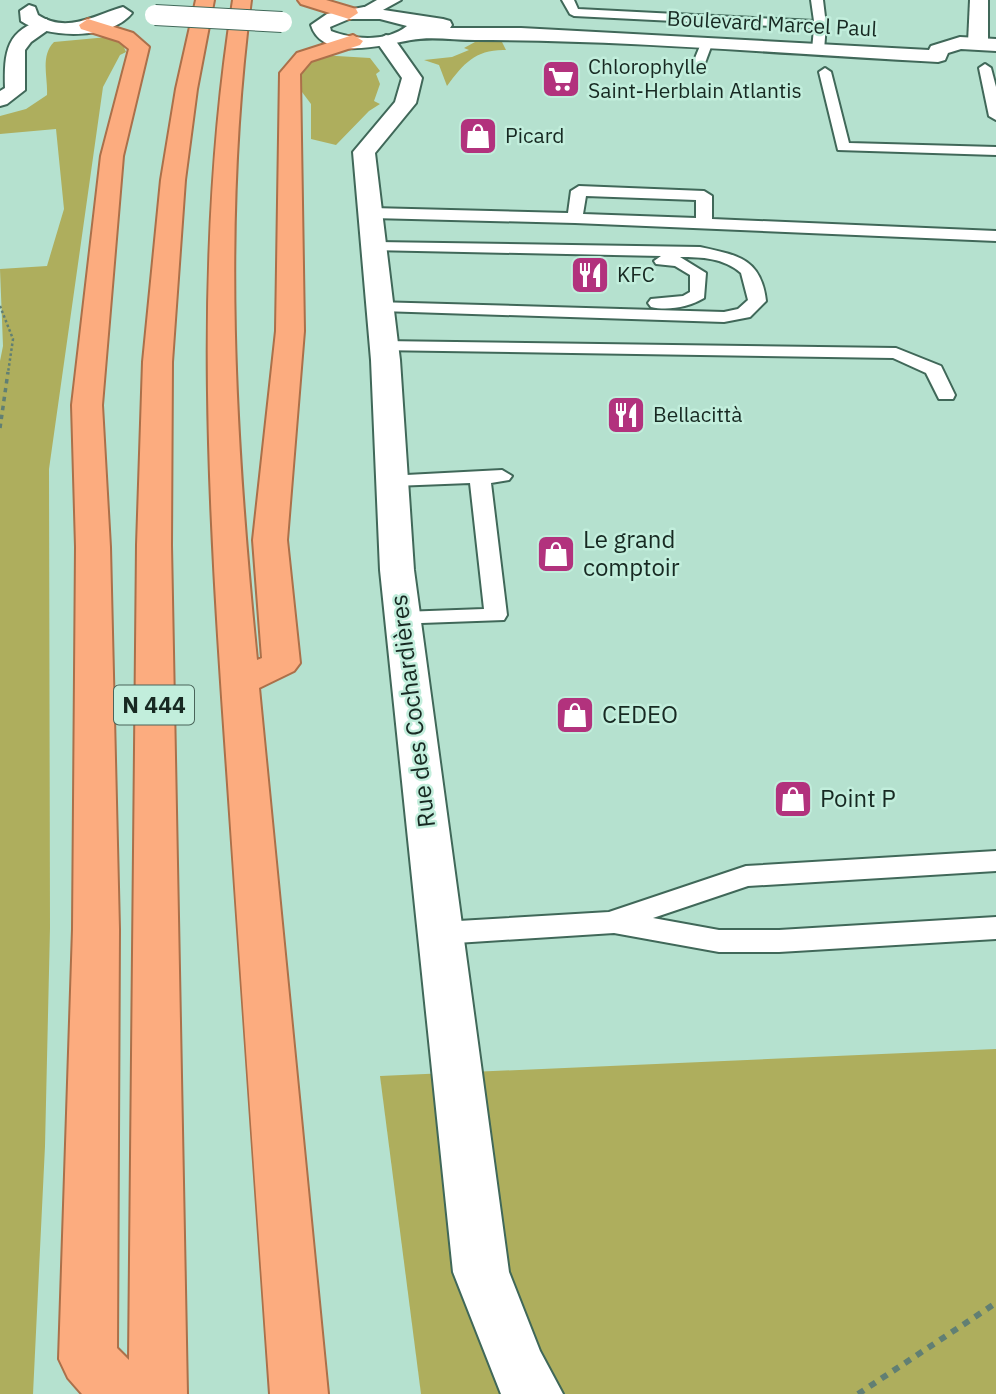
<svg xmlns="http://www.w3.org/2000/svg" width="996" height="1394" font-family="'IBM Plex Sans',sans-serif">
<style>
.green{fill:#aeae5d}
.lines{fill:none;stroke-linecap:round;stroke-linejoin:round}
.service-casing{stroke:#406859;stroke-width:4}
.minor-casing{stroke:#406859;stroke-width:4}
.tertiary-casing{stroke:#406859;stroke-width:4}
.trunk-casing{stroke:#ab704a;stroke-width:4}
.path-far2{stroke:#617f73;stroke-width:2.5;stroke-dasharray:2.5 2.5;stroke-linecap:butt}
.path-far1{stroke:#617f73;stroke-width:3.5;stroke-dasharray:4.5 4.5;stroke-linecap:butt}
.path{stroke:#617f73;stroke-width:6;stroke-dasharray:7 7;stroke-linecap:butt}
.service{fill:#fff;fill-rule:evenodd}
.minor{fill:#fff;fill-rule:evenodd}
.tertiary{fill:#fff;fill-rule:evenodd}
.trunk{fill:#fcac7f;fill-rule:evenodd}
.tertiary-bridge-casing{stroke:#406859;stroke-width:22;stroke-linecap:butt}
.tertiary-bridge{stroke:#fff;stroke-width:20}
.labels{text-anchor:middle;stroke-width:5;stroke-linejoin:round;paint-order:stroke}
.far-street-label{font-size:21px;fill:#172922;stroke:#c2eedc}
.far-poi-label{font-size:21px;fill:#172922;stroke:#c2eedc;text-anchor:start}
.shield{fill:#c2eedc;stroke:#4a645a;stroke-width:2}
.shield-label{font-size:23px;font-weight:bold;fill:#172922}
.poi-label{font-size:24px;fill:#172922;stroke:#c2eedc;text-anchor:start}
.street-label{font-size:24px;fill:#172922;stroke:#c2eedc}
</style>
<rect width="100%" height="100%" fill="#b5e1cf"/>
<g class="green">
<path d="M108,37L123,45L126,52L120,55L103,87L49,469L50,928L45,1146L33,1394H0V361L3,346L0,269L47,266L64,209L56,129L0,134V116L26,109L47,95C48,77 40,56 54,42Z"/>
<path d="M475,42H502L506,50C476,49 464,63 447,86L439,65L424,60L452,57L469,50L464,48Z"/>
<path d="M320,55L370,58L380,71L376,74L380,84L374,101L380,104L369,111L336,145L311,139V104L299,88L300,72L305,63Z"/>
<path d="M996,1049V1394H421L380,1076Z"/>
</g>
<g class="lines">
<g class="service-casing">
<g id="service">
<path d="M562,0H574L578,9L814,21L811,0H823L826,25L824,50L818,54L812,50L814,28L574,16L570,14Z"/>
<path d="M702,41L712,44L705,63L699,67L693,63Z"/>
<path d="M985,64L991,68L996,87V120L989,116L979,68Z"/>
<path d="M825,68L831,72L849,143L996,147V155L838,150L819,72Z"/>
<path d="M579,186L704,191L712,196V219L996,231V241L575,223L372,218L364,213L372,208L568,213L571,191ZM586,196L696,200V218L583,214Z"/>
<path d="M377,242L700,247C737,255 761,258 766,301L750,317L724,322L381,311L375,310L372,306L375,302L724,312L738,309L748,300L741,273C724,258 702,257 680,257L706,273L704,298C689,307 668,311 651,307L648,303L651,299L683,296L690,292V275L675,266L656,264L654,261L661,256L371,250L369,247Z"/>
<path d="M382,341L896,348L941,366L955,395L953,399H939L926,373L893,358L376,350L373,346L376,342Z"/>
<path d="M502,470L512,476L509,480L491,483L507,615L504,620L394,624L390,619L394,614L402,612L484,609L470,483L394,486L384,480L387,476Z"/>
<path d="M996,851V871L748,886L653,918L719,930H779L996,917V939L779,952H719L614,933L441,944L431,941L427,933L431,925L441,922L609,912L746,866Z"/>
</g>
</g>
<g class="minor-casing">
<g id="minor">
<path d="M377,0H401L372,16H358L356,12Z"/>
<path d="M970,0H988V43L978,49L968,43Z"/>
<path d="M46,19L55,25L31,42L25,50V90L7,104L0,106V91L5,88C4,52 6,29 46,19Z"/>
<path d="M386,35L393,37L422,78L416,103L375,153L400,360L414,570L509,1272L540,1351L563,1394H501L453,1272L380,570L371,360L353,152L395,102L402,78L376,41Z"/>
</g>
</g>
<g class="tertiary-casing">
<g id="tertiary">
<path d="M29,5L35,7L38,15C67,34 95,15 123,7L132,13C111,40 48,39 21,21L20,11Z"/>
<path d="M364,7L443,19L450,21L452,25L450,28H521L929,50L931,46L960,37L996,39V51L961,49L948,53L945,60L938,62C784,54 629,40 475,40C455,40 430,36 411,40C384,45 322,62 311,25L327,14ZM349,19H380L407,26C387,42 354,40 331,31L330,27Z"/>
</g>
</g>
<g class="trunk-casing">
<g id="trunk">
<path d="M196,0H214L197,89L185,180L172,362L171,545L187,1394H82L68,1378L59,1359L73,929L76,547L72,405L101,156L129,49L119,41L81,29L79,25L88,19L133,33L149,47L123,156L102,405L110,547L119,929L117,1348L129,1360L137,545L143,362L161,180L176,89Z"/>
<path d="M233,0H251C222,220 235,440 257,660L262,658L253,540L276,331L280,73L297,53L353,35L363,41L360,45L311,61L300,74L304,331L287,540L300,663L294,671L259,688L328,1394H270C255,1186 241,978 227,770C209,513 192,256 233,0Z"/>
<path d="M298,0H326L356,9L358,13L349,19L301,4Z"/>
</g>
</g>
<path class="path-far2" d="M0,306L13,339L8,373"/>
<path class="path-far1" d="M0,428L8,372"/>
<path class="path" d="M858,1394L996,1303"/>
<use href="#service" class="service"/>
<use href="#minor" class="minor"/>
<use href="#tertiary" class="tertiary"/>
<use href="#trunk" class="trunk"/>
<g class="tertiary-bridge-casing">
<path id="tertiary-bridge" d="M155,15L282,22"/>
</g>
<use href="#tertiary-bridge" class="tertiary-bridge"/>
</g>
<defs>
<g id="supermarket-square" transform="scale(2.0125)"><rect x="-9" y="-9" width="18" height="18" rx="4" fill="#b2327d" stroke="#c2eedc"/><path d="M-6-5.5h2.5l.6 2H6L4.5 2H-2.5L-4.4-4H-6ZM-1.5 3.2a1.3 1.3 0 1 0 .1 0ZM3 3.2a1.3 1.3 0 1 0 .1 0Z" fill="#fff"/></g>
<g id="shop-square" transform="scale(2.0125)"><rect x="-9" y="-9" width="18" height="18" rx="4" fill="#b2327d" stroke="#c2eedc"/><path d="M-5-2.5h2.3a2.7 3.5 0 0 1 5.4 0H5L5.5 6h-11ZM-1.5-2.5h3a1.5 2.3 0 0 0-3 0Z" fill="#fff"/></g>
<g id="restaurant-square" transform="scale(2.0125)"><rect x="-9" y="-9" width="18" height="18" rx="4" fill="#b2327d" stroke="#c2eedc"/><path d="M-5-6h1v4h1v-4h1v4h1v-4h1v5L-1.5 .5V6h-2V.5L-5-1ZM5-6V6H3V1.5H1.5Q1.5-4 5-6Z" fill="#fff"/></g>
</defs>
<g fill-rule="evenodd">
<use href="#supermarket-square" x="561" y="79"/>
<use href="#shop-square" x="478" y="136"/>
<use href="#restaurant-square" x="590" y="275"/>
<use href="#restaurant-square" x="626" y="415"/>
<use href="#shop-square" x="556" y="554"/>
<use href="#shop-square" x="575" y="715"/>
<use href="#shop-square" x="793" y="799"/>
</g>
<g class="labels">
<g class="far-street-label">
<text transform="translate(772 24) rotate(3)" y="7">Boulevard Marcel Paul</text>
</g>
<g class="far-poi-label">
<text x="588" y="74">Chlorophylle<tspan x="588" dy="24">Saint-Herblain Atlantis</tspan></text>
<text x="505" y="143">Picard</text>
<text x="617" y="282">KFC</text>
<text x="653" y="422">Bellacittà</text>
</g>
<rect class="shield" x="114" y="685.5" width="80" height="39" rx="5"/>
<g class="shield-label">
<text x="154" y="713">N 444</text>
</g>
<g class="poi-label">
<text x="583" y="548">Le grand<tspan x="583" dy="28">comptoir</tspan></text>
<text x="602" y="723">CEDEO</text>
<text x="820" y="807">Point P</text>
</g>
<g class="street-label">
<text transform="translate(413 711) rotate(-97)" y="8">Rue des Cochardières</text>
</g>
</g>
</svg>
